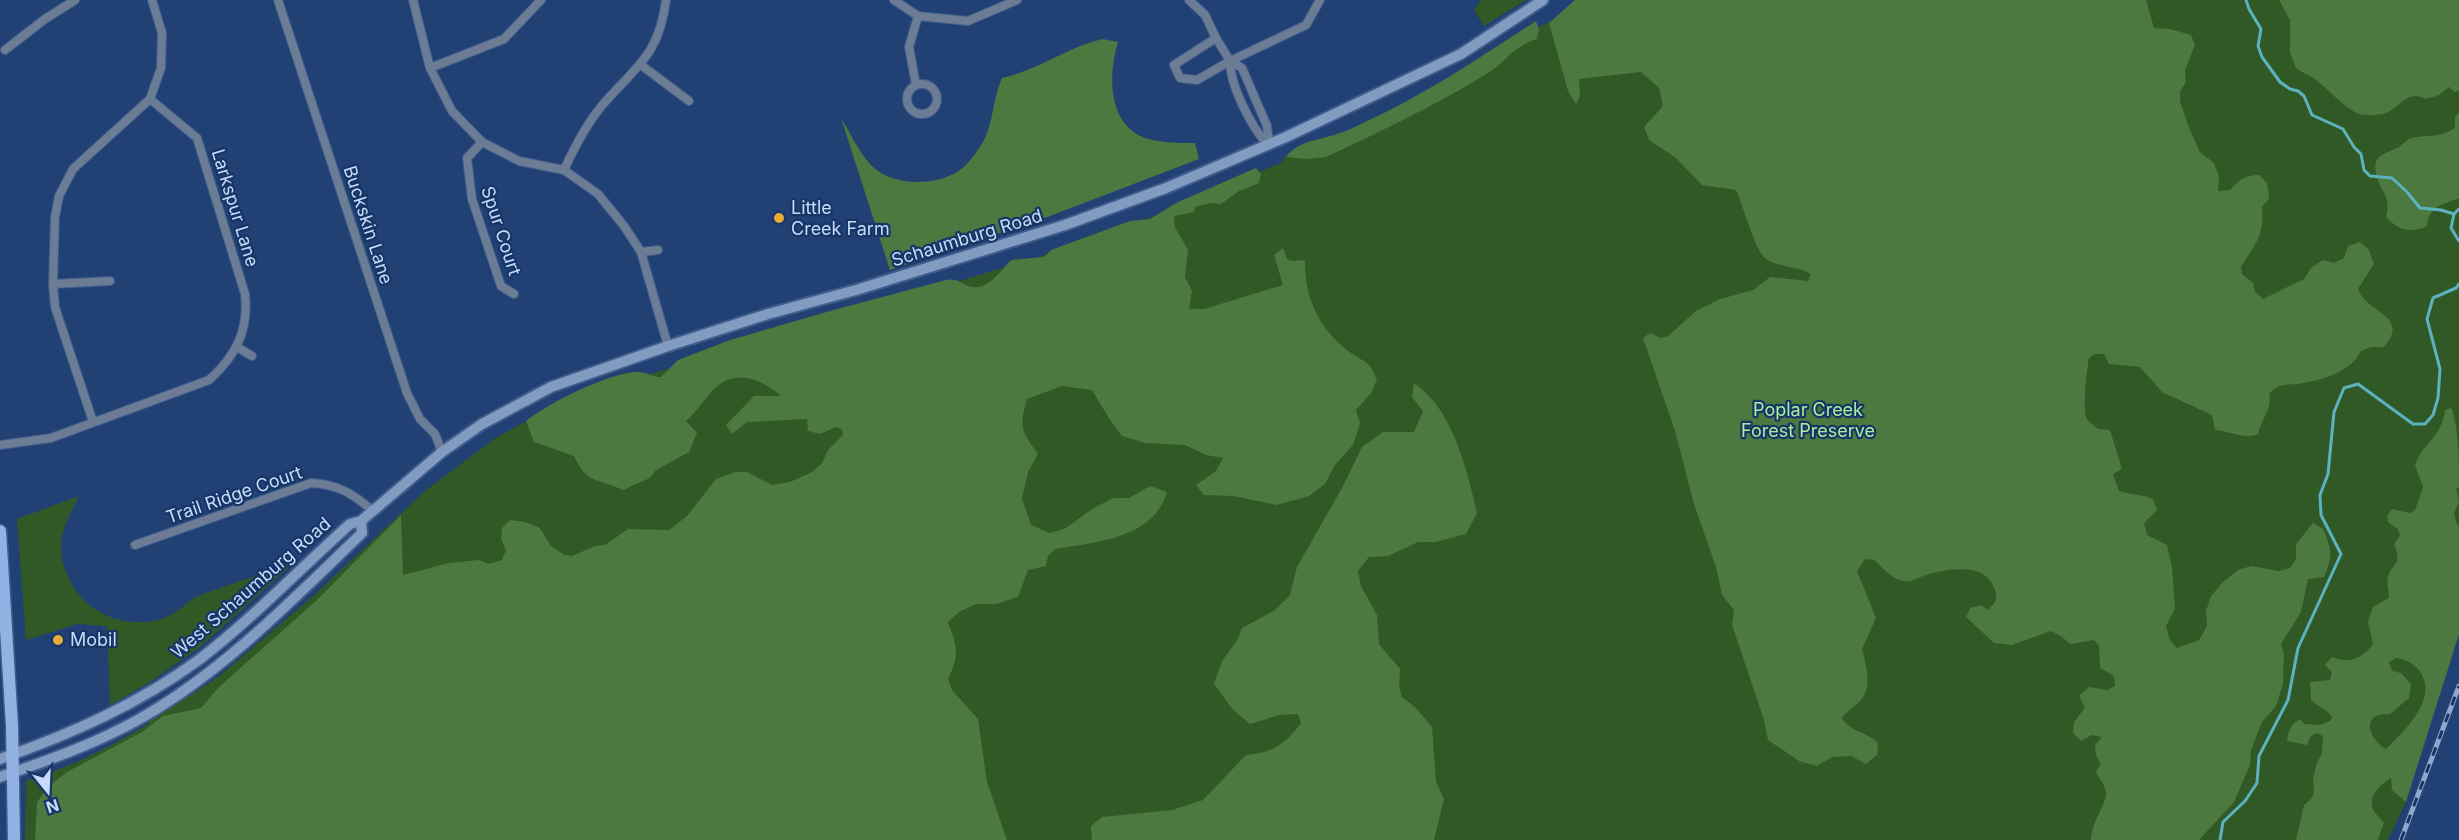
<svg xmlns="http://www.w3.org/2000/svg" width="2459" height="840" font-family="Inter,sans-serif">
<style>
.green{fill:#305925}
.forest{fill:#4c793f;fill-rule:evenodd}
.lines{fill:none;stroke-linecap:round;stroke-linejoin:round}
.stream{stroke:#5bb3c0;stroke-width:3}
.street-casing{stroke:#3f5d8c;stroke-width:10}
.secondary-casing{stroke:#3f5d8c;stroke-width:14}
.primary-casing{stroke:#3f5d8c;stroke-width:15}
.street{stroke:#6c7c94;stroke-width:8}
.secondary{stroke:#829bc1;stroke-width:10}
.primary{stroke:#93b2e4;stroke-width:12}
.rail-casing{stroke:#90a7cd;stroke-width:5}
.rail{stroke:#173668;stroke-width:3;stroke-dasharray:9;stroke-linecap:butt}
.poi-dot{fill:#e8ab37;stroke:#173668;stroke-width:2}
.labels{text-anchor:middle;stroke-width:4.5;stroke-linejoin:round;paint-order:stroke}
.street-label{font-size:18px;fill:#c8dbfa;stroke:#173668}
.poi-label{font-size:18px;fill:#c8dbfa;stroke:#173668;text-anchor:start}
.park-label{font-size:18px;fill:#acee9a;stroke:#173668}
</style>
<rect width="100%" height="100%" fill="#214174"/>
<g class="green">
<path d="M1481,0H1526L1484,26L1474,10Z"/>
<path d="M1598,0H2459V634L2402,798L2406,802L2388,840H25L26,781C70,767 110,748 149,723L146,712L189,696L218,677L312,597L425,491L494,439L564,400L1102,238L1283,162V157L1296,156L1333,139L1411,100L1530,31Z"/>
<path d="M79,496C61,531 52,548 73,586C90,615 128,629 161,619C175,615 184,604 196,597C205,592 217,590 226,586C249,578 272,570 296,561L199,648L147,684L110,705L107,626L77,624L26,640L17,519Z"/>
</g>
<g class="forest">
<path d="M1575,0H2146L2154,28L2170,29L2191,35L2195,45L2185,70L2186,82L2180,91V101L2189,128L2200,152L2214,163L2219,176L2218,191L2230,190C2239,180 2245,175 2259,175L2267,183L2269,199L2262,207C2265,236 2255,244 2241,267L2242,274L2253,283L2255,292L2263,299L2304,279L2311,268L2323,260L2334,263L2344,258L2348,246L2360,242L2369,250L2374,264L2358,289C2367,314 2411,315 2384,347H2371L2361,351C2351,371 2326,379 2304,383C2290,386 2280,381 2269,394C2273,409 2261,419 2258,434C2244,440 2230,431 2215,430L2212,415L2162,392L2140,367L2109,364L2104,354H2095L2089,358C2087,369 2082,411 2087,419C2089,423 2095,426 2098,429L2110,430L2122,469L2113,474L2119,491C2131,495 2142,494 2153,499L2157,510L2144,523L2147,535L2167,545L2172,567L2175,608L2166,626L2170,640L2177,648L2199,640L2207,626L2206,611L2211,596L2223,582L2238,570L2251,566L2279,571L2290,568L2296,559V544L2313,523L2323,529C2332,550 2333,556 2324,577L2308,579L2301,612L2281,644L2284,653L2283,684L2276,706L2262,722L2251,750L2250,765L2234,802L2199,840H2091C2091,822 2107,803 2106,793C2106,786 2098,778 2096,771L2101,764L2096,755L2095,745L2102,737L2092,735L2081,741L2073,733L2074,722L2085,708L2079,696L2089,687L2107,690L2115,686L2114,676L2100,668L2099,646L2094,640L2070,644L2061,636L2051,631L2012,645L1994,643L1966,617L1970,608L1981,605L1988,610C1995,603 1998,599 1995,590C1986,561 1948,569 1926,575C1919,577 1911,583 1904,581C1890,579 1884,568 1874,560L1865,559L1857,571L1876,618L1862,649C1866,664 1873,688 1860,701C1854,707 1847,711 1842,718C1851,733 1866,731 1878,743L1877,755L1866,764L1851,756L1832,757L1817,766L1799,761L1768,740L1764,720L1732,625L1734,610L1722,595L1716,567L1694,504L1675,431L1643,338L1650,333L1661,338L1668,336L1696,311L1720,299L1753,290L1770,277L1808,281L1811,274C1797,266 1777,267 1766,259C1755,251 1743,205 1736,190L1702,185L1676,158L1649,140L1644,127L1663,106L1659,88L1641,72L1579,79L1580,96L1576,104L1568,91L1549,23Z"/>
<path d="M2279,0H2459V91L2455,92L2449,87L2439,95L2426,99C2407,89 2402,106 2386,113C2381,115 2369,115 2363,115C2348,113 2325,85 2312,77C2307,74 2301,72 2296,68L2290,52V20Z"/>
<path d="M1536,21L1539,29L1537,39C1517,44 1505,62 1488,73C1437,105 1381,131 1326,157L1307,159L1286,157C1298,140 1322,140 1340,133C1347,131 1354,127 1361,124C1423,96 1479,58 1536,21Z"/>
<path d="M1103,39L1118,42C1108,75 1107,126 1148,139C1164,143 1179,143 1195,143L1199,159L1050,216L890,270L841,118C851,134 860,155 874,168C897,188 943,186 965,166C971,160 977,151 982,144C994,123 992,100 1002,78C1039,70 1067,47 1103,39Z"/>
<path d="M2459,112V198C2443,205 2430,204 2427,226C2413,234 2397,230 2386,217C2392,195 2380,193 2376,173C2372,155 2385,154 2397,148C2402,146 2405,141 2409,139C2419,135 2431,137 2442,134C2446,133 2451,130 2455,128V118Z"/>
<path d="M1256,168L1261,174L1259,183L1239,191L1221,204L1211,203L1195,207L1194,212L1174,216L1175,227L1188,250L1185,277L1192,291L1189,309H1204L1283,285L1274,255L1283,248L1287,259L1293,261L1305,260C1304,298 1320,331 1351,353C1368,365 1367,358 1377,379L1372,392L1356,410L1360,423L1353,445L1335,465L1325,484L1309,496L1277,505L1233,496L1204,495L1196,485L1216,471L1223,458L1206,455L1185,445L1145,443L1122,436L1110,420L1092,390L1062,386L1027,399C1019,428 1021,430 1038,454L1028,472L1022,499L1031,525L1050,533L1066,528L1092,509L1113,498H1129L1150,486L1167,492C1153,539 1096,542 1055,549L1048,556L1046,566L1028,570L1018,597L996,604H976L959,612L948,622C957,646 960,655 948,679L952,690L978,719L987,782L1007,840H35L37,802L50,785L67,772L142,732L163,716L201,708L219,687L318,599L401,515L403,575L449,563L479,560L489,564L502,560L506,550L501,539L502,528L510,520L525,522L540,528L550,545L564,555L572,556L595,546L605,545L628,529L669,530L687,516L716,479L735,472H747L772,485L790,482L812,472L822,463L828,450L843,435L842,429L836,427L820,434L808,431L807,419L747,422L732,434L726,425L754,396H781C762,379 735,368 714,389C704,399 697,412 686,421L697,433L689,452L656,470L650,478L623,490C598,478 587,485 574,456L534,442L526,421C549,403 606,374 635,372C645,371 652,377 661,377L678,360L730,340L830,311L946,280C957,278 959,282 968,286C987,293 1001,270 1011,260L1044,257L1051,250L1130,221L1150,219L1176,203Z"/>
<path d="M1414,383C1453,409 1467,470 1477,513L1466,534L1435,542H1418L1388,556L1369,557L1358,571L1361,586L1377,615L1379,644L1400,669L1399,685L1402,697L1415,707L1432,727L1436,782L1444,799L1434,840H1092L1091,826L1102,817L1172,810L1203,800L1246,755C1271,754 1287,743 1301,723L1298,714L1279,715L1250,724L1233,710L1214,684L1222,661L1238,639L1242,628L1275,610L1290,595L1297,567L1343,486L1362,447L1383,432H1414L1423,411L1412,397Z"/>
<path d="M2451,408C2459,426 2459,465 2459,487L2456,488L2459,502L2454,513L2457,525H2459V634L2406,802L2392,790L2391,778C2380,785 2366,797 2374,811C2376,815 2381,819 2384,823L2378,840H2296L2304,805L2312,798L2314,792L2313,780L2316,765L2322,753L2323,736L2316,733L2310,737L2307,745L2287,741C2288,731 2291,724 2300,719L2304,724L2320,725L2330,721L2332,717C2326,708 2318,707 2311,700L2310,682L2330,680L2332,672L2325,665L2332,657C2349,664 2362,659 2373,644L2368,622L2373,607L2389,598C2389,592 2386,582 2388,577C2393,561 2403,566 2394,544L2400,536L2398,529L2388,522L2387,516L2392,509L2410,513L2415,510L2423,487L2415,465C2424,441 2442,437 2445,410ZM2396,658C2404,659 2411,662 2417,668C2442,696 2405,730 2386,749C2367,738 2361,712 2390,714L2409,698L2411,684L2401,673L2392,671L2389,662Z"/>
</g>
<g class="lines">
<g class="stream">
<path d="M2246,0L2249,9L2261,29L2258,46L2262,57L2280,82L2290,89L2298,91L2304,96L2312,115L2343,129L2354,147L2361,154L2364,170L2370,176L2392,178L2407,192L2420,208L2441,210L2454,214"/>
<path d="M2459,209L2454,214L2451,228L2459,241"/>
<path d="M2220,840L2223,822L2245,801L2257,783L2259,756L2288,700L2298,648L2341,554L2321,515L2320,495L2328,474L2334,412L2344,388L2358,384L2413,424H2425L2433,415L2438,398L2440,369L2427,319L2433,298L2456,288L2459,284"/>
</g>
<g class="street-casing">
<g id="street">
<path d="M278,0L407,393L420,419L435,434L442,452"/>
<path d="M413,0L430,68L452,111L482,142L519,161L564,170L598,194L624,226L641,252L668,346"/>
<path d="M894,0L918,16L968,21L1017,0"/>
<path d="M1189,0L1205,15L1216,38L1230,61L1306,25L1320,0"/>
<path d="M1216,38L1174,65L1180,78L1197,80L1230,61"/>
<path d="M5,50L45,19L75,0"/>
<path d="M1230,61L1242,68L1267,126L1269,145"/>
<path d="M1230,61C1230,85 1251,127 1268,145"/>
<path d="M641,65L689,101"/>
<path d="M430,68L504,39L541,0"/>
<circle cx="922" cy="99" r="15"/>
<path d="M916,85L909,47L918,16"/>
<path d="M482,142L467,158L472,199L501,286L514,294"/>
<path d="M564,170C575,146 588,121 605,102C639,64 659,54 666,0"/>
<path d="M641,252L658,250"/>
<path d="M53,284L110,281"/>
<path d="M237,347L252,356"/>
<path d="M93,422L55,307L53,284L55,217L59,196L73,169L150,99L161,68L162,33L152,0"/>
<path d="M0,445L51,438L209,380C236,356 249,330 245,294L197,138L150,99"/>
<path d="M135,545L311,483C338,484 353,494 373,511"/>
</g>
</g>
<g class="secondary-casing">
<g id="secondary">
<path d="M0,759C71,734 139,704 200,659C253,618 300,569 350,524L361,521L442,452L482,424L551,387L668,346L768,314L856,290L1065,225L1166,188L1286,137L1461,54L1543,0"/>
<path d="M0,777C49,760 98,743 143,717C226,669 293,599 362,533L361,521"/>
</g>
</g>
<g class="primary-casing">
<path id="primary" d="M0,531L12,726L14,840"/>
</g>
<use href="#street" class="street"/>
<use href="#secondary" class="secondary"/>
<use href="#primary" class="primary"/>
<g class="rail-casing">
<path id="rail" d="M2401,840L2459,686"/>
</g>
<use href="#rail" class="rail"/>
</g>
<g class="poi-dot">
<circle cx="779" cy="218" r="6"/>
<circle cx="58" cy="640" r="6"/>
</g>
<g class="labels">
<g class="street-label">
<text transform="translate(235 208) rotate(73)" y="6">Larkspur Lane</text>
<text transform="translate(368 225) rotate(72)" y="6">Buckskin Lane</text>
<text transform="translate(501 231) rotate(72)" y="6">Spur Court</text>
<text transform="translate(967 238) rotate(-17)" y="6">Schaumburg Road</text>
<text transform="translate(234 495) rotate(-19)" y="6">Trail Ridge Court</text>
<text transform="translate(251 588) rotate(-41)" y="6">West Schaumburg Road</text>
</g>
<g class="poi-label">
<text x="791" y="214">Little<tspan x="791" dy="21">Creek Farm</tspan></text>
<text x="70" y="646">Mobil</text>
</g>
<g class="park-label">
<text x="1808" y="416">Poplar Creek<tspan x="1808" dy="21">Forest Preserve</tspan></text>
</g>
</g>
<g transform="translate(48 792) rotate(162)" stroke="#173668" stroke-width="4.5" paint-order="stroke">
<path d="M0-4.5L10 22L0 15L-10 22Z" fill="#c8dbfa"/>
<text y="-9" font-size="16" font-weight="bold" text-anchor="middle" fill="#c8dbfa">N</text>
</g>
</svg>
